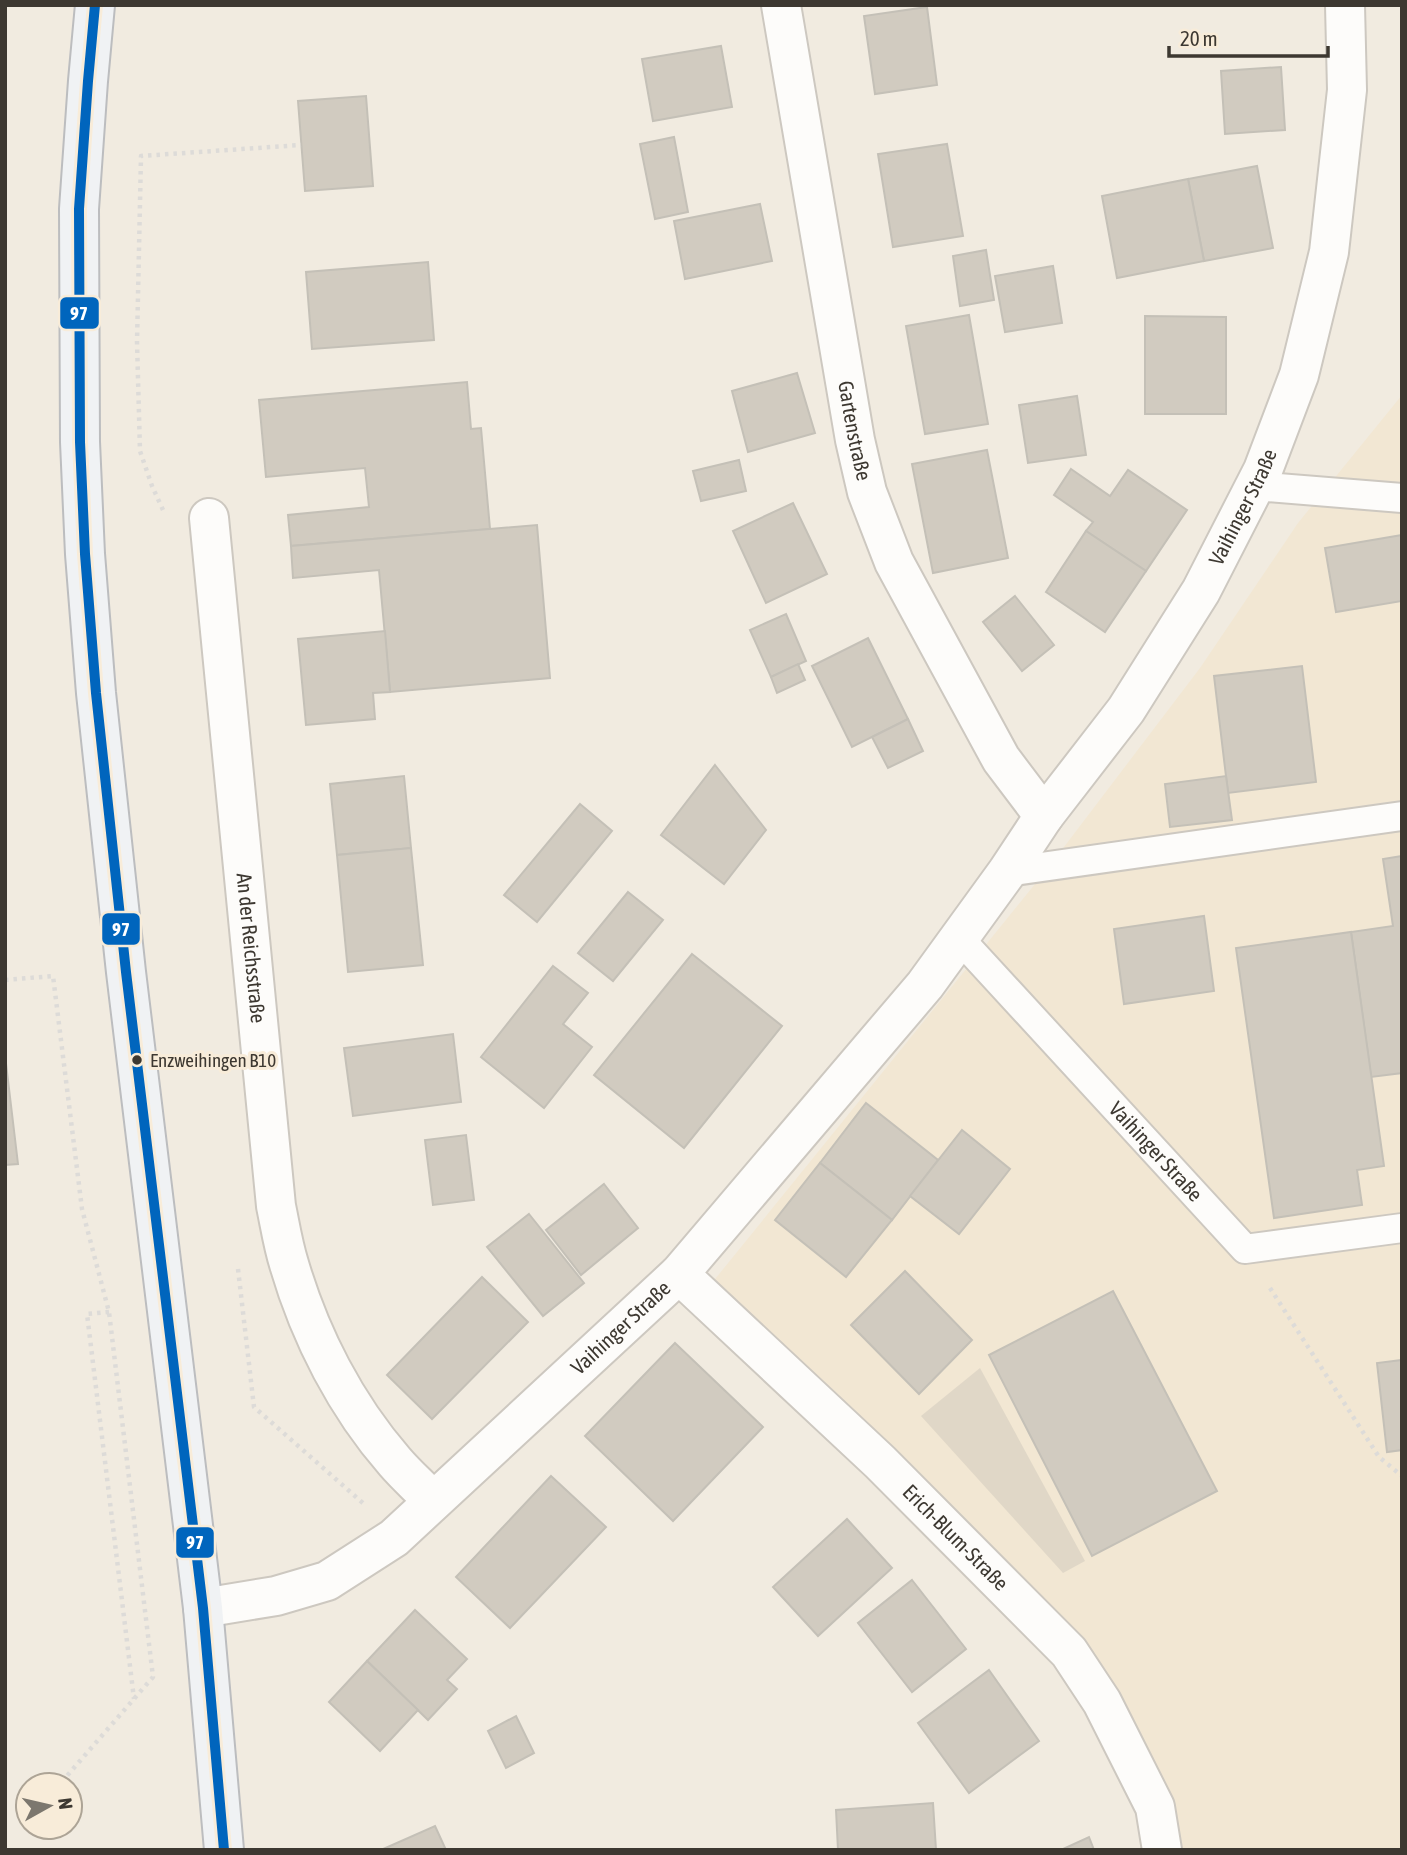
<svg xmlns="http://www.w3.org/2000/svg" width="1407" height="1855" font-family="'Asap Condensed',sans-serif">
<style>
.built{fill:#f2e7d3}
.green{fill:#e0d7c7}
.building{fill:#d1cbc0;stroke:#c4c0b7;stroke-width:2}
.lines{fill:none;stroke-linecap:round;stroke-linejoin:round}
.service-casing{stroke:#cdc8c0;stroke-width:32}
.minor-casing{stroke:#cdc8c0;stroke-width:42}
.primary-casing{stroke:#bcbdbf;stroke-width:42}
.path{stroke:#dddbd8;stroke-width:4.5;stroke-dasharray:3.5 5;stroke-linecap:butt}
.service{stroke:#fdfcfa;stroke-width:28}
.minor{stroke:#fdfcfa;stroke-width:38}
.primary{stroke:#f0f2f4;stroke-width:38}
.bus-1-casing{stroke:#f8ecd9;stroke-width:16}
.bus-1{stroke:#0065bd;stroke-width:10}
.bus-dot{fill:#3d3831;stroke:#f8ecd9;stroke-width:2.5}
.labels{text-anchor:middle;stroke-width:6;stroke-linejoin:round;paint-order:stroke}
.bus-label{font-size:19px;fill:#3d3831;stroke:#f8ecd9;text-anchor:start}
.street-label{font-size:21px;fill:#3d3831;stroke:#f8ecd9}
.line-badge{stroke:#f8ecd9;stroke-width:2.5}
.badge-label{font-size:19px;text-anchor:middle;font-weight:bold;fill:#fff}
</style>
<rect width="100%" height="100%" fill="#f1ebe0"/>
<path class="built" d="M1402,395V1850H1174L1122,1714L707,1289L1048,868L1200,668L1298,523Z"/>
<path class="green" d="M980,1368L1085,1561L1063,1573L921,1416Z"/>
<g class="building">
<path d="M927,7L937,85L875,94L864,16Z"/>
<path d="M721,46L732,107L653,121L642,59Z"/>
<path d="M1281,67L1285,130L1225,134L1221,71Z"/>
<path d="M366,96L373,186L305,191L298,101Z"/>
<path d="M674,137L688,212L655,219L640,144Z"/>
<path d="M947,144L963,236L893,247L878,154Z"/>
<path d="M1257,166L1273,248L1204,261L1188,179Z"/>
<path d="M1188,179L1204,261L1117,278L1102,196Z"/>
<path d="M760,204L772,261L685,279L674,221Z"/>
<path d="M986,250L994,300L960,306L953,256Z"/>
<path d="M428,262L434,340L312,349L306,272Z"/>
<path d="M1053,266L1062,323L1005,332L995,276Z"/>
<path d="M969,315L988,424L925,434L906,326Z"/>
<path d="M1145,316L1226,317V414H1145Z"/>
<path d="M797,373L815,433L748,452L732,391Z"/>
<path d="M467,382L471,429L481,428L490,529L291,546L288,515L369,507L365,468L266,477L259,400Z"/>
<path d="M1077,396L1086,455L1028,463L1019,405Z"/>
<path d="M987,450L1008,558L933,573L912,464Z"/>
<path d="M739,460L746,491L701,501L693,471Z"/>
<path d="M1071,469L1110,496L1128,470L1187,510L1146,571L1086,531L1093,522L1054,495Z"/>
<path d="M793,503L827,574L766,603L733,531Z"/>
<path d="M537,525L550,678L390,692L379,570L293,578L291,546Z"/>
<path d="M1086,531L1146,571L1105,632L1046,592Z"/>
<path d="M1402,535V601L1336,612L1325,548Z"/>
<path d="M1015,596L1054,645L1022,671L983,622Z"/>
<path d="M786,614L806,661L771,677L750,630Z"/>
<path d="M385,631L390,692L373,693L375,719L306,725L298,639Z"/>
<path d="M868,638L908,719L852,747L812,666Z"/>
<path d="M798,664L805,680L777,693L771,677Z"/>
<path d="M1302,666L1316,782L1228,793L1214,676Z"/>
<path d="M908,719L923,751L888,768L872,737Z"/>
<path d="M715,765L766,830L724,884L661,835Z"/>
<path d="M404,776L411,848L337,855L330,784Z"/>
<path d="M1226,776L1232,820L1170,827L1165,784Z"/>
<path d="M580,804L612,831L537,922L504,895Z"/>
<path d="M411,848L423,965L348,972L337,855Z"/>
<path d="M1402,856V1073L1371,1077L1351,932L1393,926L1383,859Z"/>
<path d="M628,892L663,920L613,981L578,953Z"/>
<path d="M1204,916L1214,991L1124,1004L1114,929Z"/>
<path d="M1351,932L1384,1166L1357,1170L1362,1205L1274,1218L1236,948Z"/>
<path d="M692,954L782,1026L684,1148L594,1075Z"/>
<path d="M553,966L588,993L563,1024L592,1047L544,1108L481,1057Z"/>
<path d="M453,1034L461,1102L353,1116L344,1048Z"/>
<path d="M5,1055L18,1164L5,1165Z"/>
<path d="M866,1103L938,1160L892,1220L820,1163Z"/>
<path d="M962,1130L1010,1169L959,1234L910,1196Z"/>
<path d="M466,1135L474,1200L433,1205L425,1140Z"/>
<path d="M820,1163L892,1220L846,1277L775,1220Z"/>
<path d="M604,1184L638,1228L581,1275L546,1230Z"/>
<path d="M529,1214L584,1283L543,1316L487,1247Z"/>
<path d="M905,1271L972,1340L919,1394L851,1325Z"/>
<path d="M482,1277L528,1322L432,1419L387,1375Z"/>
<path d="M1113,1291L1217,1491L1092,1556L989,1355Z"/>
<path d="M675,1343L763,1427L673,1521L585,1436Z"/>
<path d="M1402,1360V1450L1387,1452L1377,1363Z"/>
<path d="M551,1476L606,1527L510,1628L456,1577Z"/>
<path d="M847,1519L892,1568L818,1636L773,1587Z"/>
<path d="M912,1580L966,1649L912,1692L858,1623Z"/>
<path d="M415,1610L467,1659L447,1680L457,1689L428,1720L367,1661Z"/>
<path d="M367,1661L418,1710L380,1751L329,1702Z"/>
<path d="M989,1670L1039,1741L969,1793L918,1723Z"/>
<path d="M516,1716L534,1753L506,1768L488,1731Z"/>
<path d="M933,1803L936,1850H838L836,1810Z"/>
<path d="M435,1826L446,1850H381Z"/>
<path d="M1089,1837L1094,1850H1061Z"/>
</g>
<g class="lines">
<g class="service-casing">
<g id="service">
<path d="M1254,486L1402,498"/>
<path d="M1007,872L1402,816"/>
<path id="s1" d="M960,939L1245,1249L1402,1228"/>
</g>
</g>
<g class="minor-casing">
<g id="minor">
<path id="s2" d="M781,5L855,440L867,492L894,562L1001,759L1044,816"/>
<path id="s3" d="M209,518L276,1206C280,1225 283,1245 289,1264C310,1336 346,1406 395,1462C407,1476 421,1488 433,1501"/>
<path id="s4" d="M679,1274L880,1462L1069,1652L1102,1702L1155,1807L1162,1850"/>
<path id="s5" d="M203,1608L276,1596L327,1581L394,1538L679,1274L925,985L1007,872L1044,816L1126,710L1201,591L1263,470L1299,375L1329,252L1347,90L1345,5"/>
</g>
</g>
<g class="primary-casing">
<path id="primary" d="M95,5L88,81L79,209L80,442L85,554L96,693L126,972L203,1608L224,1850"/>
</g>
<g class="path">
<path d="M163,510L152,486L140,451L137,342L141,156L301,145"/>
<path d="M5,980L53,976L82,1209L109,1312L153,1677L59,1785"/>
<path d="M238,1269L254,1407L364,1504"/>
<path d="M1270,1288L1379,1457L1402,1476"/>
<path d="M109,1312L87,1314L134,1699"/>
</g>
<use href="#service" class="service"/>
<use href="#minor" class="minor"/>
<use href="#primary" class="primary"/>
<g class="bus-1-casing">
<path id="bus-1" d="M95,5L88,81L79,209L80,442L85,554L96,693L126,972L203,1608L224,1850"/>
</g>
<use href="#bus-1" class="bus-1"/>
</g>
<circle class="bus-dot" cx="137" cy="1060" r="6"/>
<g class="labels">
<g class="bus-label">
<text x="150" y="1067">Enzweihingen B10</text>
</g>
<g class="street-label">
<text dy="7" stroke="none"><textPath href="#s2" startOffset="432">Gartenstraße</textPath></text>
<text dy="7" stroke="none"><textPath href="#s5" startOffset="1550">Vaihinger Straße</textPath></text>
<text dy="7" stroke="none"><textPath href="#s3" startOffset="432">An der Reichsstraße</textPath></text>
<text dy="7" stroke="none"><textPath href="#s1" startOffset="289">Vaihinger Straße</textPath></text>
<text dy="7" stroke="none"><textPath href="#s5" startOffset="516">Vaihinger Straße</textPath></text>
<text dy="7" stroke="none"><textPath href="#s4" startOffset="382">Erich-Blum-Straße</textPath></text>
</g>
</g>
<g class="line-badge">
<rect x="59" y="296" width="41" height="34" rx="7" fill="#0065bd"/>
<rect x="101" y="912" width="40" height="34" rx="7" fill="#0065bd"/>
<rect x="175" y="1526" width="40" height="33" rx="7" fill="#0065bd"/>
</g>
<g class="badge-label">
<text x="79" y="320">97</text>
<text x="121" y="936">97</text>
<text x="195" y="1549">97</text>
</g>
<rect width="1407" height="1855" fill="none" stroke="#3d3831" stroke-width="14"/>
<g transform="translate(49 1806) rotate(82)"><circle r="33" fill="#f8ecd9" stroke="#ada496" stroke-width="2"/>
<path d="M0-5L12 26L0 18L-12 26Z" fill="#7c776e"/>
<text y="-10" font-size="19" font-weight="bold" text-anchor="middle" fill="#3d3831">N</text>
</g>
<path d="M1169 46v10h159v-10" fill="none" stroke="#3d3831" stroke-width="3.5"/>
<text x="1180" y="46" font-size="21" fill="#3d3831" stroke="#f8ecd9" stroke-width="5" paint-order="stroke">20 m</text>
</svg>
